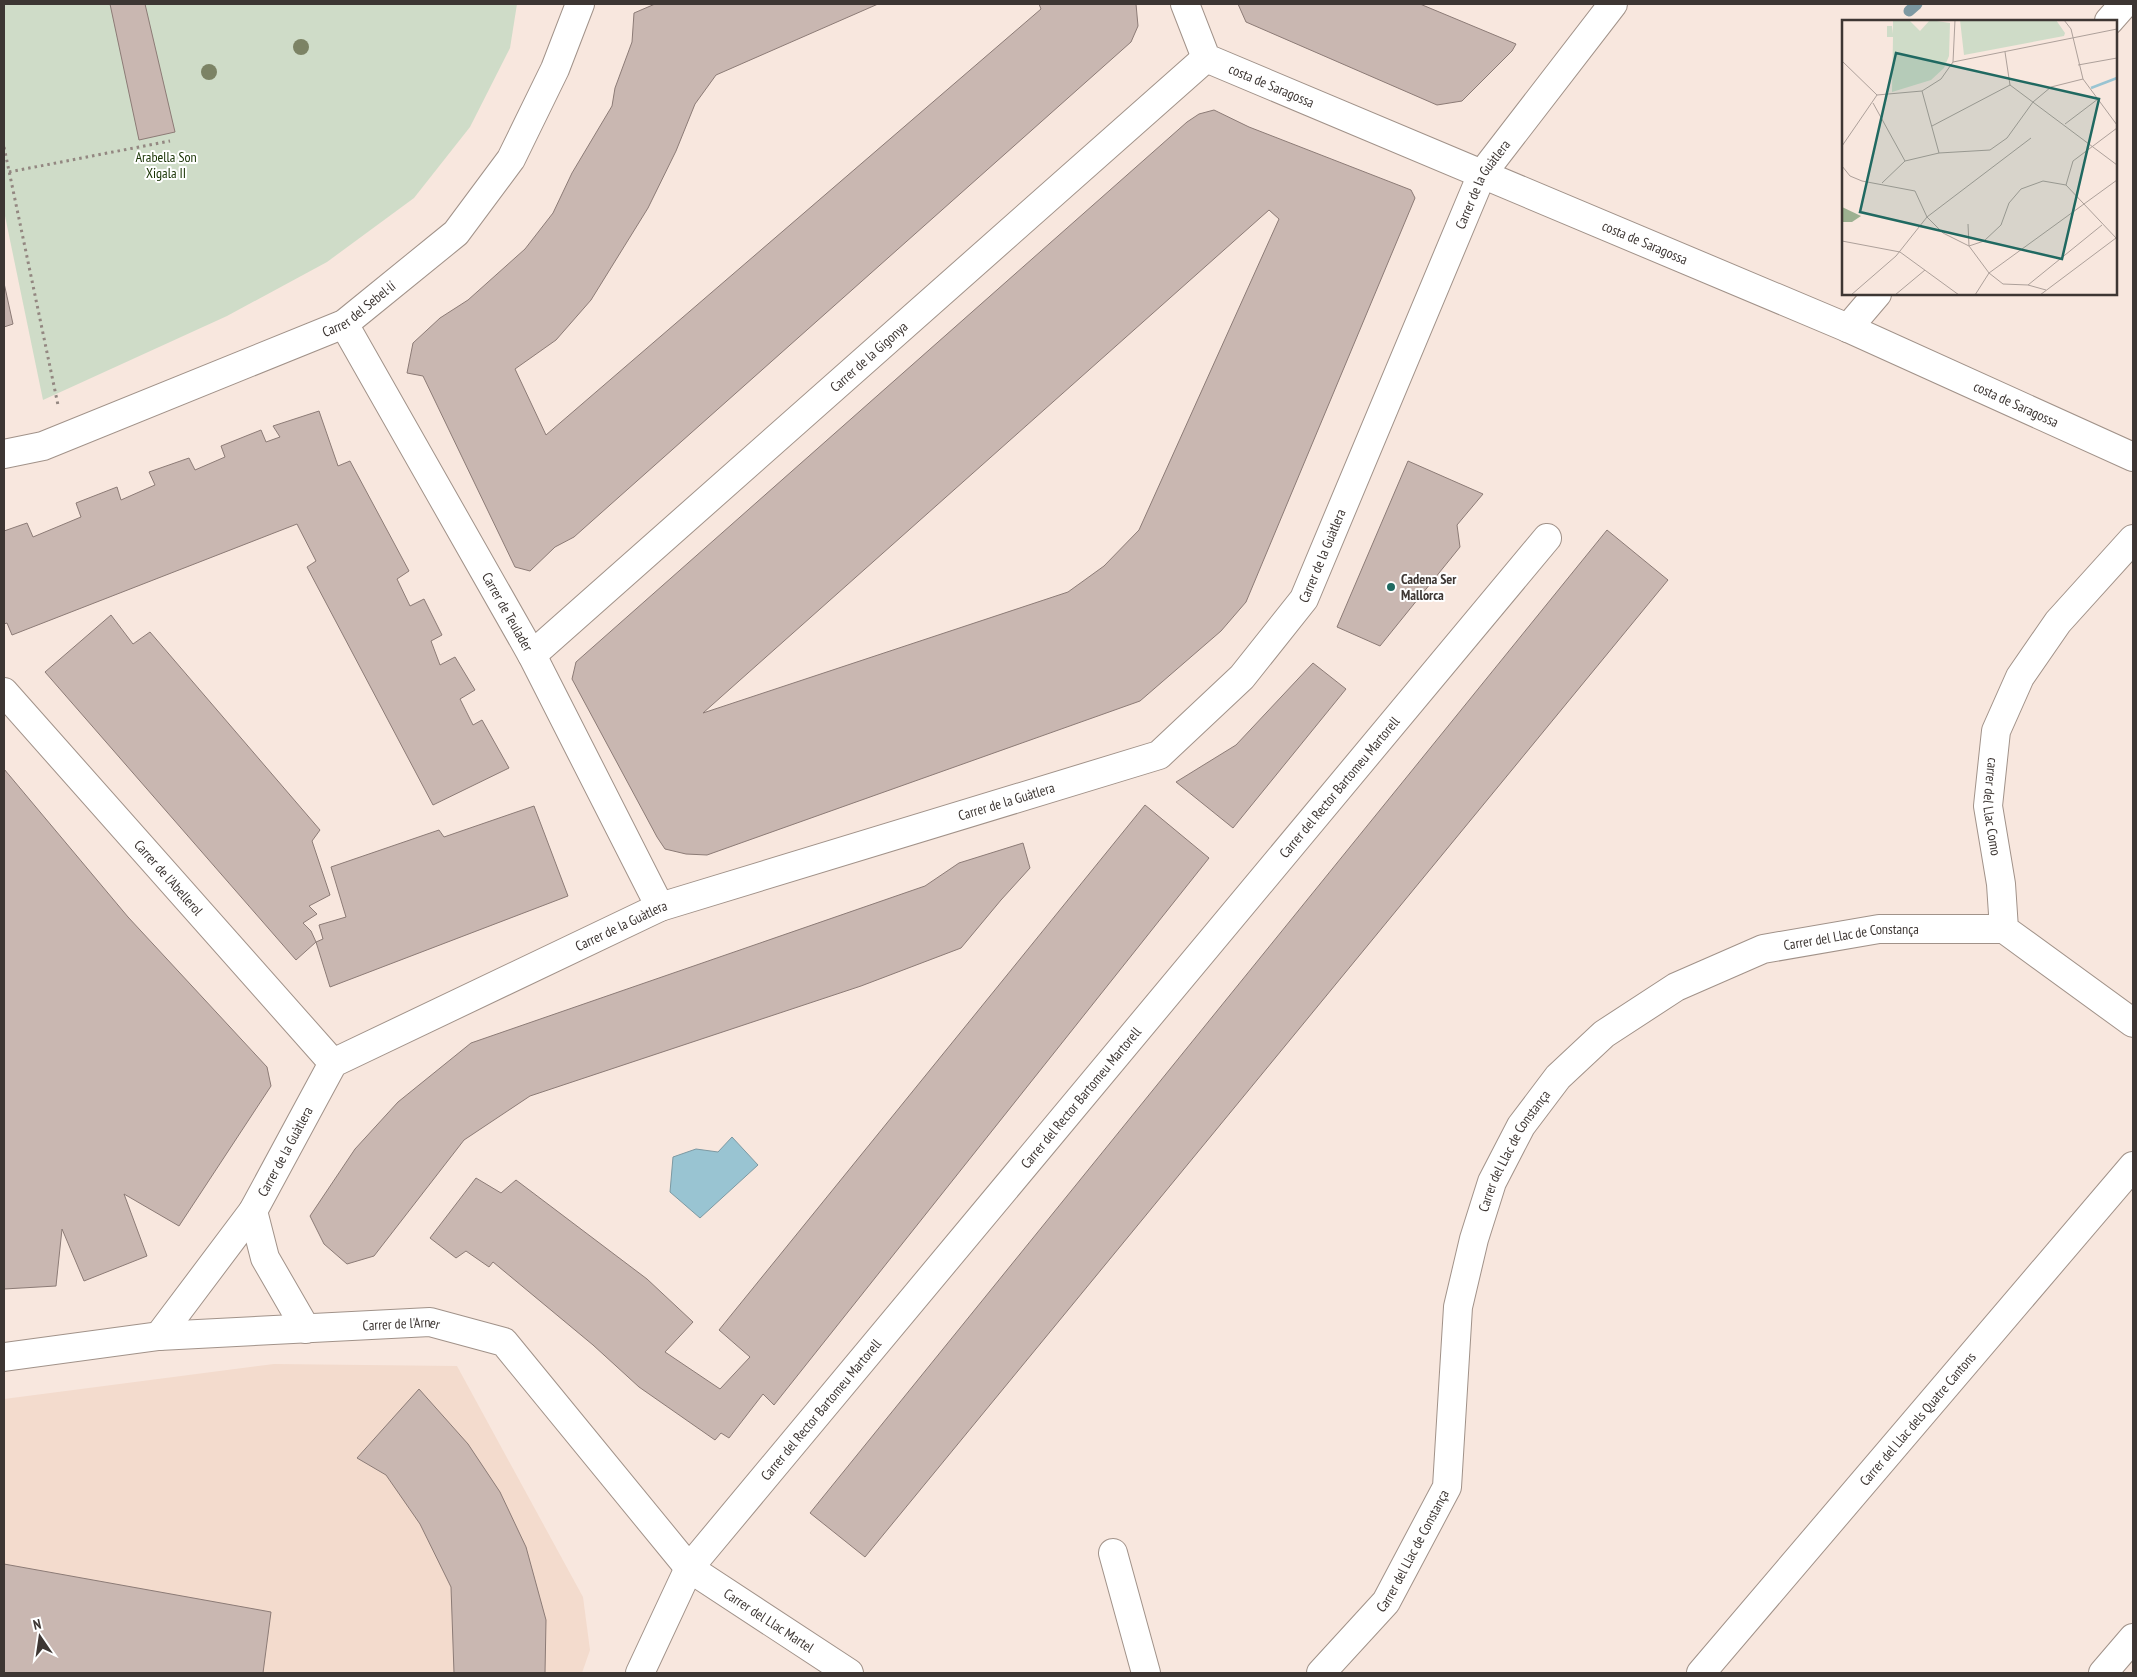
<svg xmlns="http://www.w3.org/2000/svg" width="2137" height="1677" font-family="'PT Sans Narrow',sans-serif">
<style>
.built{fill:#f3dbcd}
.green{fill:#cfdcc8}
.water{fill:#99c4d2;stroke:#7d99a2}
.lines{fill:none;stroke-linecap:round;stroke-linejoin:round}
.stream{stroke:#7d99a2;stroke-width:11}
.building{fill:#c9b7b1;stroke:#8c7b76;fill-rule:evenodd}
.minor-casing{stroke:#a19289;stroke-width:30}
.path{stroke:#938781;stroke-width:3;stroke-dasharray:2.5 4;stroke-linecap:butt}
.minor{stroke:#fff;stroke-width:28}
.tree{fill:#7c8365}
.poi-dot{fill:#206961;stroke:#fff;stroke-width:2}
.labels{text-anchor:middle;stroke-width:4;stroke-linejoin:round;paint-order:stroke}
.street-label{font-size:14px;fill:#3d3633;stroke:#fff}
.park-label{font-size:14px;fill:#173202;stroke:#fff}
.poi-label{font-size:14px;font-weight:bold;fill:#3d3633;stroke:#fff;text-anchor:start}
.inset-river{fill:none;stroke:#99c4d2;stroke-width:2.5}
.inset-road{fill:none;stroke:#ada09a;stroke-width:1}
.view{fill:#206961;fill-opacity:0.15;stroke:#206961;stroke-width:2.5}
.inset-edge{fill:none;stroke:#3d3633;stroke-width:2.5}
</style>
<rect width="100%" height="100%" fill="#f8e7de"/>
<path class="built" d="M274,1364L457,1366L583,1597L590,1650L582,1673H4V1399Z"/>
<path class="green" d="M4,4H517L510,48L470,127L414,198L327,262L227,316L43,400L4,211Z"/>
<path class="water" d="M732,1137L758,1165L700,1218L670,1192L673,1157L696,1149L718,1152Z"/>
<g class="lines">
<path class="stream" d="M1909,11L1917,4"/>
</g>
<g class="building">
<path d="M110,4H145L175,132L139,140Z"/>
<path d="M655,4H878L716,75L695,104L676,151L648,208L591,300L556,340L515,369L546,435L1041,9L1039,4H1136L1138,26L1131,42L574,537L555,547L530,571L515,567L423,376L407,373L413,343L440,318L468,300L525,249L553,213L572,173L612,106L615,88L632,42L634,13Z"/>
<path d="M1238,4H1420L1516,44L1512,51L1462,101L1437,105L1246,22Z"/>
<path d="M1214,110L1249,127L1411,190L1415,198L1246,602L1221,631L1140,701L707,855L686,854L665,849L657,837L572,679L576,662L1187,122L1199,114ZM1269,210L1279,219L1139,530L1104,566L1068,592L703,713Z"/>
<path d="M4,283L13,324L4,327Z"/>
<path d="M319,411L338,466L350,461L409,571L397,579L410,606L424,599L442,635L431,641L440,665L455,657L475,690L460,699L473,725L482,720L509,768L433,805L307,567L316,561L297,524L12,635L7,623L4,624V531L27,523L33,537L81,517L76,503L117,487L121,500L155,485L149,472L189,458L195,470L225,457L221,446L261,430L266,442L280,437L273,426Z"/>
<path d="M1408,461L1483,494L1457,525L1460,547L1380,646L1337,627Z"/>
<path d="M1607,530L1668,580L865,1557L810,1513Z"/>
<path d="M111,615L133,644L150,632L320,830L312,841L330,895L309,906L317,914L303,923L311,931L316,942L296,960L45,672Z"/>
<path d="M1313,663L1346,689L1233,828L1176,782L1236,745Z"/>
<path d="M4,769L128,917L267,1067L271,1086L179,1226L124,1194L147,1256L84,1281L62,1229L56,1286L4,1289Z"/>
<path d="M1145,805L1209,858L774,1405L763,1394L729,1438L721,1433L715,1440L639,1387L593,1345L493,1262L489,1267L466,1251L456,1258L430,1238L476,1178L501,1193L516,1180L647,1279L693,1322L665,1352L720,1389L750,1357L719,1330Z"/>
<path d="M534,806L568,896L330,987L316,942L323,939L319,925L346,917L331,867L439,830L444,837Z"/>
<path d="M1023,843L1030,868L1001,900L961,948L861,986L530,1096L464,1140L374,1256L347,1264L324,1244L310,1216L355,1149L398,1102L471,1043L925,886L959,863Z"/>
<path d="M419,1389L468,1444L500,1492L526,1547L546,1620L545,1673H454L451,1587L420,1524L386,1475L357,1458Z"/>
<path d="M4,1564L271,1612L263,1673H4Z"/>
</g>
<g class="lines">
<g class="minor-casing">
<g id="minor">
<path id="s1" d="M1185,4L1206,58L1848,328L2133,457"/>
<path d="M2109,21L2124,4"/>
<path id="s2" d="M344,324L532,655L660,907"/>
<path d="M1848,328L1877,294"/>
<path id="s3" d="M4,454L43,446L344,324L456,233L511,159L555,69L580,4"/>
<path id="s4" d="M2133,539L2058,622L2020,677L1996,731L1988,806L2001,884L2004,929L2133,1023"/>
<path id="s5" d="M532,655L1206,58"/>
<path id="s6" d="M4,692L333,1063"/>
<path d="M253,1211L265,1258L306,1329"/>
<path id="s7" d="M159,1336L253,1211L333,1063L660,907L1159,755L1242,677L1304,599L1482,174L1613,4"/>
<path id="s8" d="M4,1357L159,1336L430,1322L504,1342L689,1568L849,1673"/>
<path d="M1113,1553L1146,1673"/>
<path id="s9" d="M640,1673L689,1568L1547,538"/>
<path id="s10" d="M1321,1673L1386,1602L1447,1487L1458,1307L1474,1239L1492,1182L1521,1126L1558,1077L1604,1034L1676,987L1763,949L1879,929H2004"/>
<path id="s11" d="M1701,1673L2133,1166"/>
<path d="M2103,1673L2133,1638"/>
</g>
</g>
<g class="path">
<path d="M4,147L58,405"/>
<path d="M9,172L170,141"/>
</g>
<use href="#minor" class="minor"/>
</g>
<g class="tree">
<circle cx="301" cy="47" r="8"/>
<circle cx="209" cy="72" r="8"/>
</g>
<circle class="poi-dot" cx="1391" cy="587" r="5"/>
<g class="labels">
<g class="street-label">
<text dy="5" stroke="none"><textPath href="#s1" startOffset="129">costa de Saragossa</textPath></text>
<text dy="5" stroke="none"><textPath href="#s7" startOffset="1874">Carrer de la Guàtlera</textPath></text>
<text dy="5" stroke="none"><textPath href="#s1" startOffset="534">costa de Saragossa</textPath></text>
<text dy="5" stroke="none"><textPath href="#s3" startOffset="385">Carrer del Sebel·lí</textPath></text>
<text dy="5" stroke="none"><textPath href="#s5" startOffset="450">Carrer de la Gigonya</textPath></text>
<text dy="5" stroke="none"><textPath href="#s1" startOffset="939">costa de Saragossa</textPath></text>
<text dy="5" stroke="none"><textPath href="#s7" startOffset="1469">Carrer de la Guàtlera</textPath></text>
<text dy="5" stroke="none"><textPath href="#s2" startOffset="331">Carrer de Teulader</textPath></text>
<text dy="5" stroke="none"><textPath href="#s9" startOffset="1132">Carrer del Rector Bartomeu Martorell</textPath></text>
<text dy="5" stroke="none"><textPath href="#s7" startOffset="1049">Carrer de la Guàtlera</textPath></text>
<text dy="5" stroke="none"><textPath href="#s4" startOffset="314">carrer del Llac Como</textPath></text>
<text dy="5" stroke="none"><textPath href="#s6" startOffset="248">Carrer de l'Abellerol</textPath></text>
<text dy="5" stroke="none"><textPath href="#s7" startOffset="644">Carrer de la Guàtlera</textPath></text>
<text dy="5" stroke="none"><textPath href="#s10" startOffset="994">Carrer del Llac de Constança</textPath></text>
<text dy="5" stroke="none"><textPath href="#s9" startOffset="728">Carrer del Rector Bartomeu Martorell</textPath></text>
<text dy="5" stroke="none"><textPath href="#s7" startOffset="224">Carrer de la Guàtlera</textPath></text>
<text dy="5" stroke="none"><textPath href="#s10" startOffset="574">Carrer del Llac de Constança</textPath></text>
<text dy="5" stroke="none"><textPath href="#s8" startOffset="399">Carrer de l'Arner</textPath></text>
<text dy="5" stroke="none"><textPath href="#s9" startOffset="322">Carrer del Rector Bartomeu Martorell</textPath></text>
<text dy="5" stroke="none"><textPath href="#s11" startOffset="334">Carrer del Llac dels Quatre Cantons</textPath></text>
<text dy="5" stroke="none"><textPath href="#s10" startOffset="154">Carrer del Llac de Constança</textPath></text>
<text dy="5" stroke="none"><textPath href="#s8" startOffset="892">Carrer del Llac Martel</textPath></text>
</g>
<g class="park-label">
<text x="166" y="162">Arabella Son<tspan x="166" dy="16">Xigala II</tspan></text>
</g>
<g class="poi-label">
<text x="1401" y="584">Cadena Ser<tspan x="1401" dy="16">Mallorca</tspan></text>
</g>
</g>
<g transform="translate(1842 20)">
<rect width="275" height="275" fill="#f8e7de"/>
<path d="M51,0H67L78,11L88,0L108,3L107,36L102,48L89,60L50,72L51,17H45V6H50L51,14ZM118,0H214L223,13L222,16L122,35Z" fill="#cfdcc8"/>
<path d="M0,187L19,196L10,202H0Z" fill="#9cb091"/>
<path class="inset-river" d="M249,68L275,58"/>
<path class="inset-road" d="M222,0L229,9L241,59L275,105M163,32L168,65L275,145M0,41L35,75M111,42L275,9M236,45L275,38M80,71L97,133M35,75L80,71L99,59L111,42L113,0M31,83L63,141M223,104L256,79M90,106L168,65M275,108L231,141L224,165L275,219M0,126L35,75M0,146L8,156L20,161L73,171L85,197L101,213L127,226L147,253L161,264L186,265L204,270M40,163L63,141L97,133L148,130L165,118L191,82L209,67L241,59M126,204L127,226L142,221L159,205L167,183L179,169L201,161L224,165M0,221L58,232L117,275M186,265L260,205M9,275L54,236L85,197L189,118M53,275L83,250M133,275L147,253L275,160M198,275L274,218"/>
<path class="view" d="M54,33L257,79L220,239L18,192Z"/>
<rect width="275" height="275" class="inset-edge"/>
</g>
<rect width="2137" height="1677" fill="none" stroke="#3d3633" stroke-width="10"/>
<g transform="translate(40 1637) rotate(347)" stroke="#ffffff" stroke-width="4" paint-order="stroke">
<path d="M0-4L9 19L0 12L-9 19Z" fill="#3d3633"/>
<text y="-8" font-size="14" font-weight="bold" text-anchor="middle" fill="#3d3633">N</text>
</g>
</svg>
